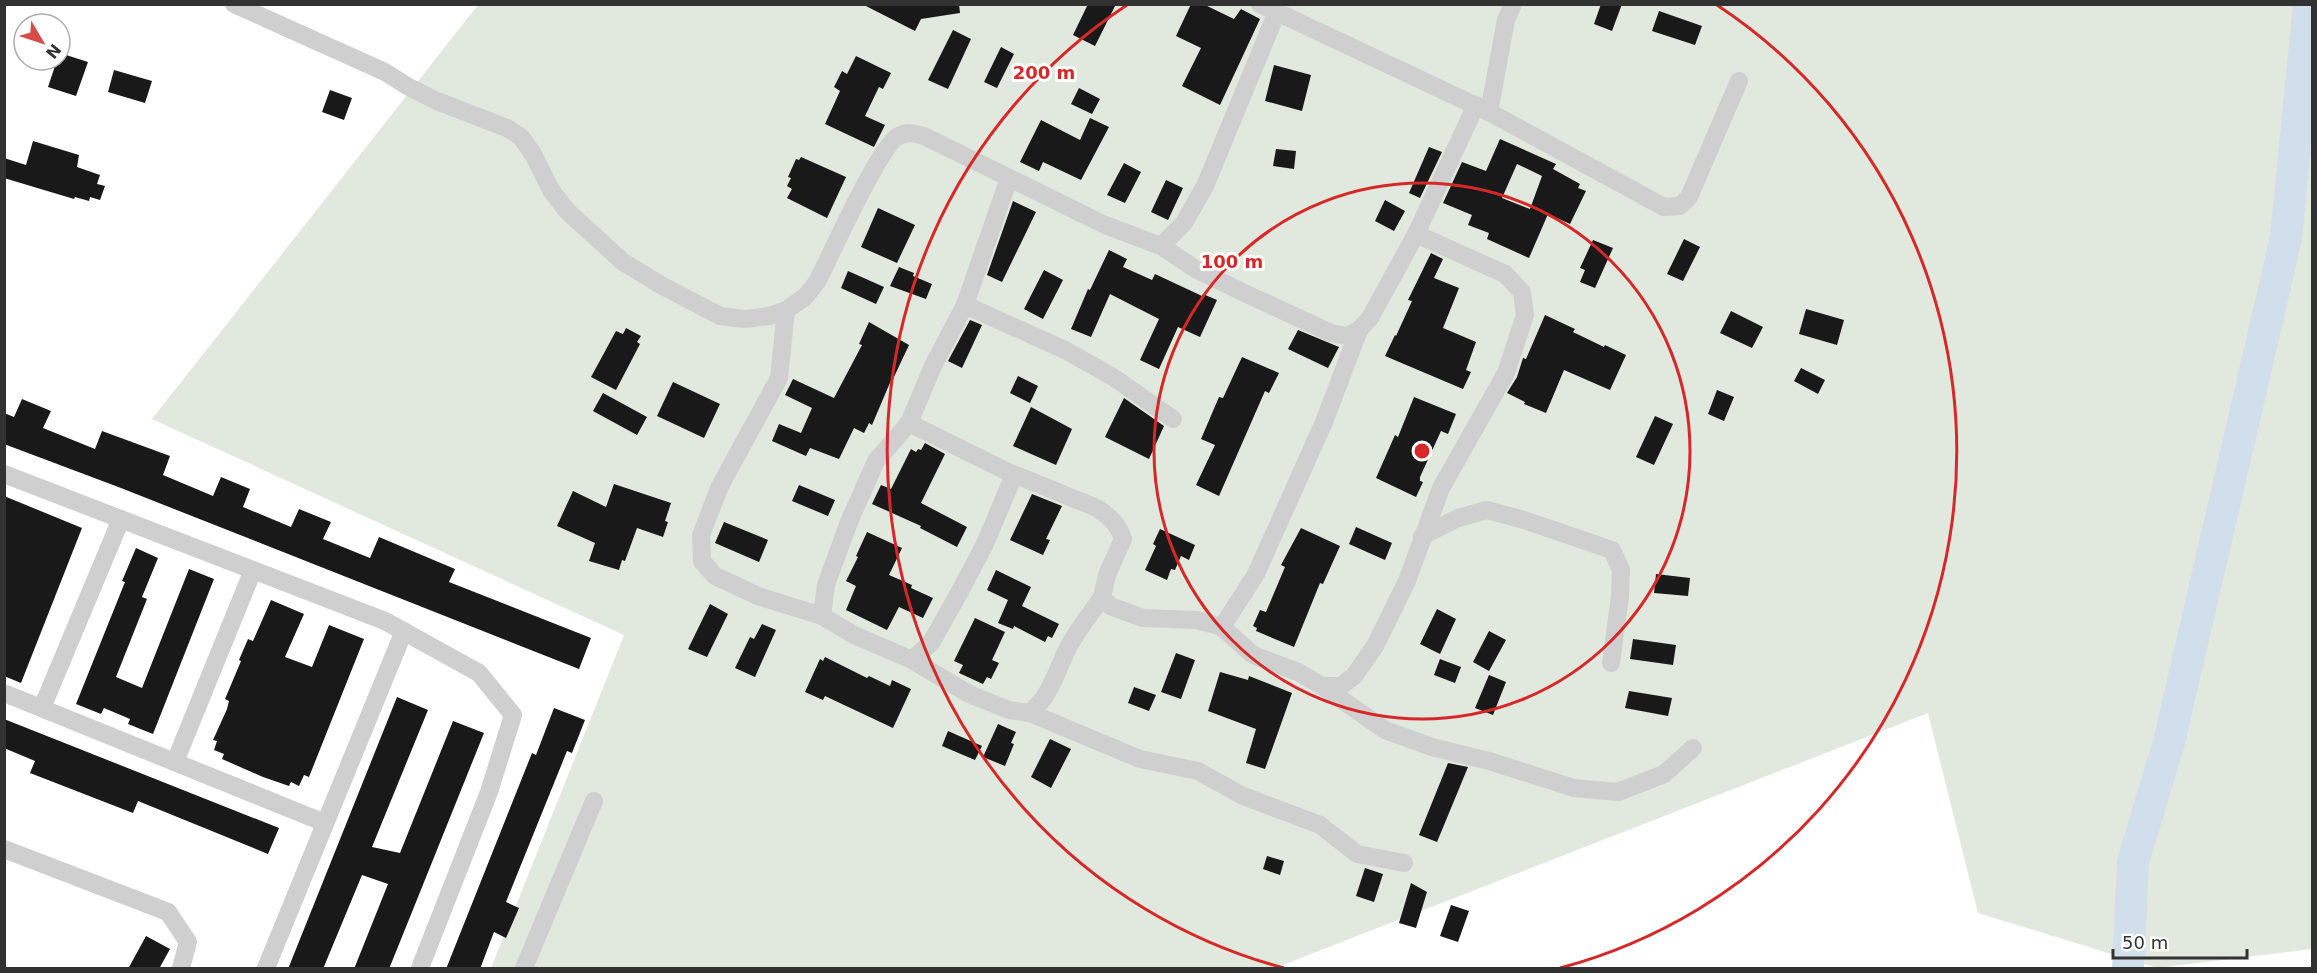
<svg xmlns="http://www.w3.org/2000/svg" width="2317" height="973" font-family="'DejaVu Sans',sans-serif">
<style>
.green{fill:#e1e8dd}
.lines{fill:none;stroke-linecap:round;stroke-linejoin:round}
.river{stroke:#d1deeb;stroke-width:32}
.building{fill:#191919;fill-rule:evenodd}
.minor{stroke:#cfcfcf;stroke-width:18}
.ring{fill:none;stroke:#d62828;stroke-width:3}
.centre{fill:#d62828;stroke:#fff;stroke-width:3}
.ring-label{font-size:18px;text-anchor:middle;font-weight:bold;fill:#d62828;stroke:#fff;stroke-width:6;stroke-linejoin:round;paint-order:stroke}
</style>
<rect width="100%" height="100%" fill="#fff"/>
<path class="green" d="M478,5H2312V949L2157,968L1978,913L1928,713L1275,968H491L624,635L152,419Z"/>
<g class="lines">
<path class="river" d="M2128,968L2133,862L2169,742L2286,238L2309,4"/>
</g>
<g class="building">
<path d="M862,4H959L960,13L921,19L915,31Z"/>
<path d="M1088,4H1116L1095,46L1073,35Z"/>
<path d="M1191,4H1203L1234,19L1241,9L1260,19L1220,105L1182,86L1201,48L1176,36Z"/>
<path d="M1601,4H1622L1612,31L1594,24Z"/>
<path d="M1659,11L1702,26L1695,45L1652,31Z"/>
<path d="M953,30L971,39L948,89L928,80Z"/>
<path d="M1001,47L1014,54L997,88L984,82Z"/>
<path d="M60,53L88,62L76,96L48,87L57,60H60Z"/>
<path d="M856,56L891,73L883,89L879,87L865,116L885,125L874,147L825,124L840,91L834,87L842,71L847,74Z"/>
<path d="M1274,65L1311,75L1302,111L1265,101Z"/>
<path d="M114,70L152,81L145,103L108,92Z"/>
<path d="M1079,88L1100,99L1092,114L1071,104Z"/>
<path d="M330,90L352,98L344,120L322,112Z"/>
<path d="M1090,118L1109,127L1081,180L1043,162L1039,171L1020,162L1041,120L1080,140Z"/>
<path d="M1500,139L1556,164L1553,169L1580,184L1578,188L1586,191L1570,224L1548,214L1529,258L1487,239L1489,233L1468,225L1472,215L1443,203L1462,162L1486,171ZM1517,164L1542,176L1530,209L1502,198Z"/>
<path d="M33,141L79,155L77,167L100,175L97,184L105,186L100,200L90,197L89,201L75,197L74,199L4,178V158L26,165Z"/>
<path d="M1429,147L1442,152L1420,198L1409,193Z"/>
<path d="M1276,149L1296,151L1294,169L1273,166Z"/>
<path d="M801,157L846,177L827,218L787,198L792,189L787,186L791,178L788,177L796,159L799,160Z"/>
<path d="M1124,163L1141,172L1125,203L1107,195Z"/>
<path d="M1166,180L1183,188L1168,220L1151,212Z"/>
<path d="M1385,200L1405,211L1394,231L1375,221Z"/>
<path d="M1013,201L1036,212L1002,282L987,275Z"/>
<path d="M878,208L915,225L897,263L861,247Z"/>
<path d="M1684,239L1700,247L1683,281L1667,274Z"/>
<path d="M1593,240L1613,248L1595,288L1580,282L1585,270L1580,268Z"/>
<path d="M1109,250L1127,259L1123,267L1152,280L1155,274L1202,296L1203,294L1217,300L1200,337L1178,327L1159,369L1140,360L1159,319L1110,294L1091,337L1071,329L1088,289L1090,290Z"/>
<path d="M1431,253L1443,259L1434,278L1459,288L1443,328L1476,342L1466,370L1471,372L1463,389L1385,356L1395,335L1396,336L1412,301L1408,300Z"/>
<path d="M899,267L914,273L913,276L932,284L926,299L890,286Z"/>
<path d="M1044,270L1063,280L1043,319L1024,309Z"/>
<path d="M848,271L884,287L876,304L841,288Z"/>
<path d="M1806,309L1844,320L1837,345L1799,334Z"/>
<path d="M1731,311L1763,327L1752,348L1720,333Z"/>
<path d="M1545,315L1575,329L1573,332L1604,347L1605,345L1626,355L1610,390L1564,370L1546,413L1524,404L1525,402L1507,393L1517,377L1523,358L1526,359Z"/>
<path d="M970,320L982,325L962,368L948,361Z"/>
<path d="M869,322L909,345L893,379L892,378L872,425L869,423L864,433L854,428L839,459L810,448L806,456L772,441L779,424L801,433L812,408L785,395L793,379L834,398L862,345L859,344Z"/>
<path d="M626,328L641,336L637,342L640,344L616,390L591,377L616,331L623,334Z"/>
<path d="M1298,330L1339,347L1328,368L1288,349Z"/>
<path d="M1242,357L1279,373L1269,393L1265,391L1219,496L1196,485L1215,445L1201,439L1219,397L1223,398Z"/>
<path d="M1801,368L1825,380L1818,394L1794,381Z"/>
<path d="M1018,376L1038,386L1030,403L1010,393Z"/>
<path d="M673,382L720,404L704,438L657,416Z"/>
<path d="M1717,390L1734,397L1724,421L1708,414Z"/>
<path d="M603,393L647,417L637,435L593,411Z"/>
<path d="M1414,397L1456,414L1448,434L1441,431L1420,477V481L1423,482L1416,497L1376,478L1395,435L1398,437Z"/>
<path d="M1124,398L1164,426L1149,459L1105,437Z"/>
<path d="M22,399L51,411L43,428L95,449L102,431L170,456L163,475L213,496L221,477L250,489L243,507L291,527L299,509L331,522L323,539L370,558L379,537L455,569L449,582L591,638L579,669L121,488L4,444V413L14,417Z"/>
<path d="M1031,407L1072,429L1056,465L1013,446Z"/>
<path d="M1655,416L1673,424L1654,465L1636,457Z"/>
<path d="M925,443L945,454L921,503L967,527L957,547L920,528L921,526L872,504L881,485L891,489L911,449L916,452L918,449L921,450Z"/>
<path d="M614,484L671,503L665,521L668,522L663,537L637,528L625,561L622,560L619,570L589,561L595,543L557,526L573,491L606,507Z"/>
<path d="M799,485L835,500L828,516L792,501Z"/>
<path d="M1032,494L1062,506L1046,539L1050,540L1043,555L1010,540Z"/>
<path d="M4,496L82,528L21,683L4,676Z"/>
<path d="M724,522L768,540L759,562L715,543Z"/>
<path d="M1356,527L1392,543L1385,560L1349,544Z"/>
<path d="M1301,528L1340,546L1323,584L1320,583L1294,647L1256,631L1257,628L1253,626L1260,610L1266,612L1285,567L1281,565Z"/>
<path d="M1160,529L1195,545L1189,560L1181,556L1175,570L1171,569L1167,580L1145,570L1156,546L1153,544Z"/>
<path d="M867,532L902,548L889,575L912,585L911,588L933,598L923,618L899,607L887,630L846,610L856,586L846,581L858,557L856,556Z"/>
<path d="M136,548L158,558L142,597L147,599L116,677L142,688L189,569L214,579L153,734L128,724L130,719L104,708L101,714L76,704L125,582L122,581Z"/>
<path d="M996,570L1031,587L1022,606L1059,624L1052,638L1048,636L1045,642L1014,626L1013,629L998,623L1008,600L987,590Z"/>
<path d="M1656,574L1690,578L1688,596L1654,593Z"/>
<path d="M271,600L304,614L285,657L312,667L329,625L364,639L309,777L304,775L299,786L291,782L289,786L263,777L222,759L224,754L214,750L217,741L213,740L227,709L229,701L225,699L241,661L239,660L248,639L253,641Z"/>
<path d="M710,604L728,614L707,657L688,649Z"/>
<path d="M1437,609L1456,619L1440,654L1420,644Z"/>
<path d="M975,618L1005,632L992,660L999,663L991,679L987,677L983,684L959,673L963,665L954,661Z"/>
<path d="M762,624L776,630L755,677L735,668L750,637L754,639Z"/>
<path d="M1489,631L1506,640L1489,671L1473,662Z"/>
<path d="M1633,639L1676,645L1673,665L1630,659Z"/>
<path d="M1176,653L1195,660L1181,699L1161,692Z"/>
<path d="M825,657L867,678L869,676L890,686L892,680L911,689L893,728L825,696L823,700L805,692L820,659L823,661Z"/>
<path d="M1440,659L1461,667L1455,683L1434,675Z"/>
<path d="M1220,672L1248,680L1249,676L1292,693L1265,769L1246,763L1256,729L1208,711Z"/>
<path d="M1489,675L1506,682L1493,715L1475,708Z"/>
<path d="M1134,687L1156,695L1149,711L1128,703Z"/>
<path d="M1629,691L1672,698L1668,716L1625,708Z"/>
<path d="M397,697L428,710L372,847L400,853L453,721L484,733L412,912L389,969H354L388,884L362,875L323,969H288Z"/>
<path d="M554,708L585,720L572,753L567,751L506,902L519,908L506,938L494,932L480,969H446L532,753L536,755Z"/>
<path d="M4,719L279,828L268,854L138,801L133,813L30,773L35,761L4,748Z"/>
<path d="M998,724L1016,732L1011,743L1014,744L1005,766L983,757Z"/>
<path d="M948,731L982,746L975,760L942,746Z"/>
<path d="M1050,739L1071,749L1051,788L1031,777Z"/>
<path d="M1448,763L1468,767L1437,842L1419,835Z"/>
<path d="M1267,856L1284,861L1280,875L1263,869Z"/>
<path d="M1365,868L1383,874L1374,902L1356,896Z"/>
<path d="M1411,883L1427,892L1416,928L1399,923Z"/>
<path d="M1451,905L1469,911L1458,942L1440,936Z"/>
<path d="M146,936L170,949L159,969H128Z"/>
</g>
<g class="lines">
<g class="minor">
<path d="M234,4L385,72L407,86L437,101L507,128L521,137L533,154L551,190L567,211L623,262L661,285L720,316L745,319L770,316L786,310L805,297L817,282C831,255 878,149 897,137C907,131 914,133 924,136L1105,225L1161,246L1197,270L1253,297L1331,333L1347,336L1359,330L1370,318L1416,234L1476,105"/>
<path d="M1260,4L1489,112L1506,20L1513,4"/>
<path d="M1489,112L1664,207L1680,206L1689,197L1739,81"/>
<path d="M1161,246L1184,223L1205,186L1277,12"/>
<path d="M965,305L1065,350L1113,377L1173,419"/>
<path d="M786,310L779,378L720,486L701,535L702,561L715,576L758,596L822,616L854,635L912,660L969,694L1009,710L1030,713C1054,691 1055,672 1070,644C1079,628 1091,613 1102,597"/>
<path d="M909,423L1006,471L1097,508C1110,517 1118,524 1123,539L1107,575L1102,597L1110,606L1143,618L1197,620L1222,627L1253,655L1298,672L1322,686H1341L1354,676L1375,646L1407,581L1441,488L1506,373L1525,315L1522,292L1505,274L1416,234"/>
<path d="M4,474L385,621L479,673L513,715L489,792L420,968"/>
<path d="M1422,536L1458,518L1487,510L1521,519L1612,550L1621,570L1620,597L1611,663"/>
<path d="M822,616L826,585L849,522L876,461L909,423L933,366L965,305L1009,178"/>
<path d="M1222,627L1256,574L1324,422L1359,330"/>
<path d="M912,660L931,643L959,593L984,546L1014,475"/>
<path d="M1322,686L1385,730L1432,747L1489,761L1574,788L1618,792L1664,774L1693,748"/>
<path d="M4,693L325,823"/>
<path d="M42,708L121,519"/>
<path d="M1030,713L1140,759L1198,771L1241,795L1320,825L1357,854L1404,863"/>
<path d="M175,762L253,570"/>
<path d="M4,849L168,912L188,942L181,968"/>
<path d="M266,968L404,631"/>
<path d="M524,968L594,801"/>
</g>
</g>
<g class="ring">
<circle cx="1422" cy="451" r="268"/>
<path d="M1284 968A535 535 0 0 1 1127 5M1717 5A535 535 0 0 1 1560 968"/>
</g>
<circle cx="1422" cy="451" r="9" class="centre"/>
<g class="ring-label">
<text x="1044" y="79">200 m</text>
<text x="1232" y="268">100 m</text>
</g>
<rect width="2317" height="973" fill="none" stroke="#323232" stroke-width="12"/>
<g transform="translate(42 42) rotate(129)"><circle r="28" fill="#ffffff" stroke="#adadad" stroke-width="1.5"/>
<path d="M0-4.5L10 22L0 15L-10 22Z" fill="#d54c49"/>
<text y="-9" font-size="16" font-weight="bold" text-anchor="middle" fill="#323232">N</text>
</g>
<path d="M2113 949v9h134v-9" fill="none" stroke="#323232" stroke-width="3"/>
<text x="2122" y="949" font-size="18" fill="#323232" stroke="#ffffff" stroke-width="4.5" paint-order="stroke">50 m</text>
</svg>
